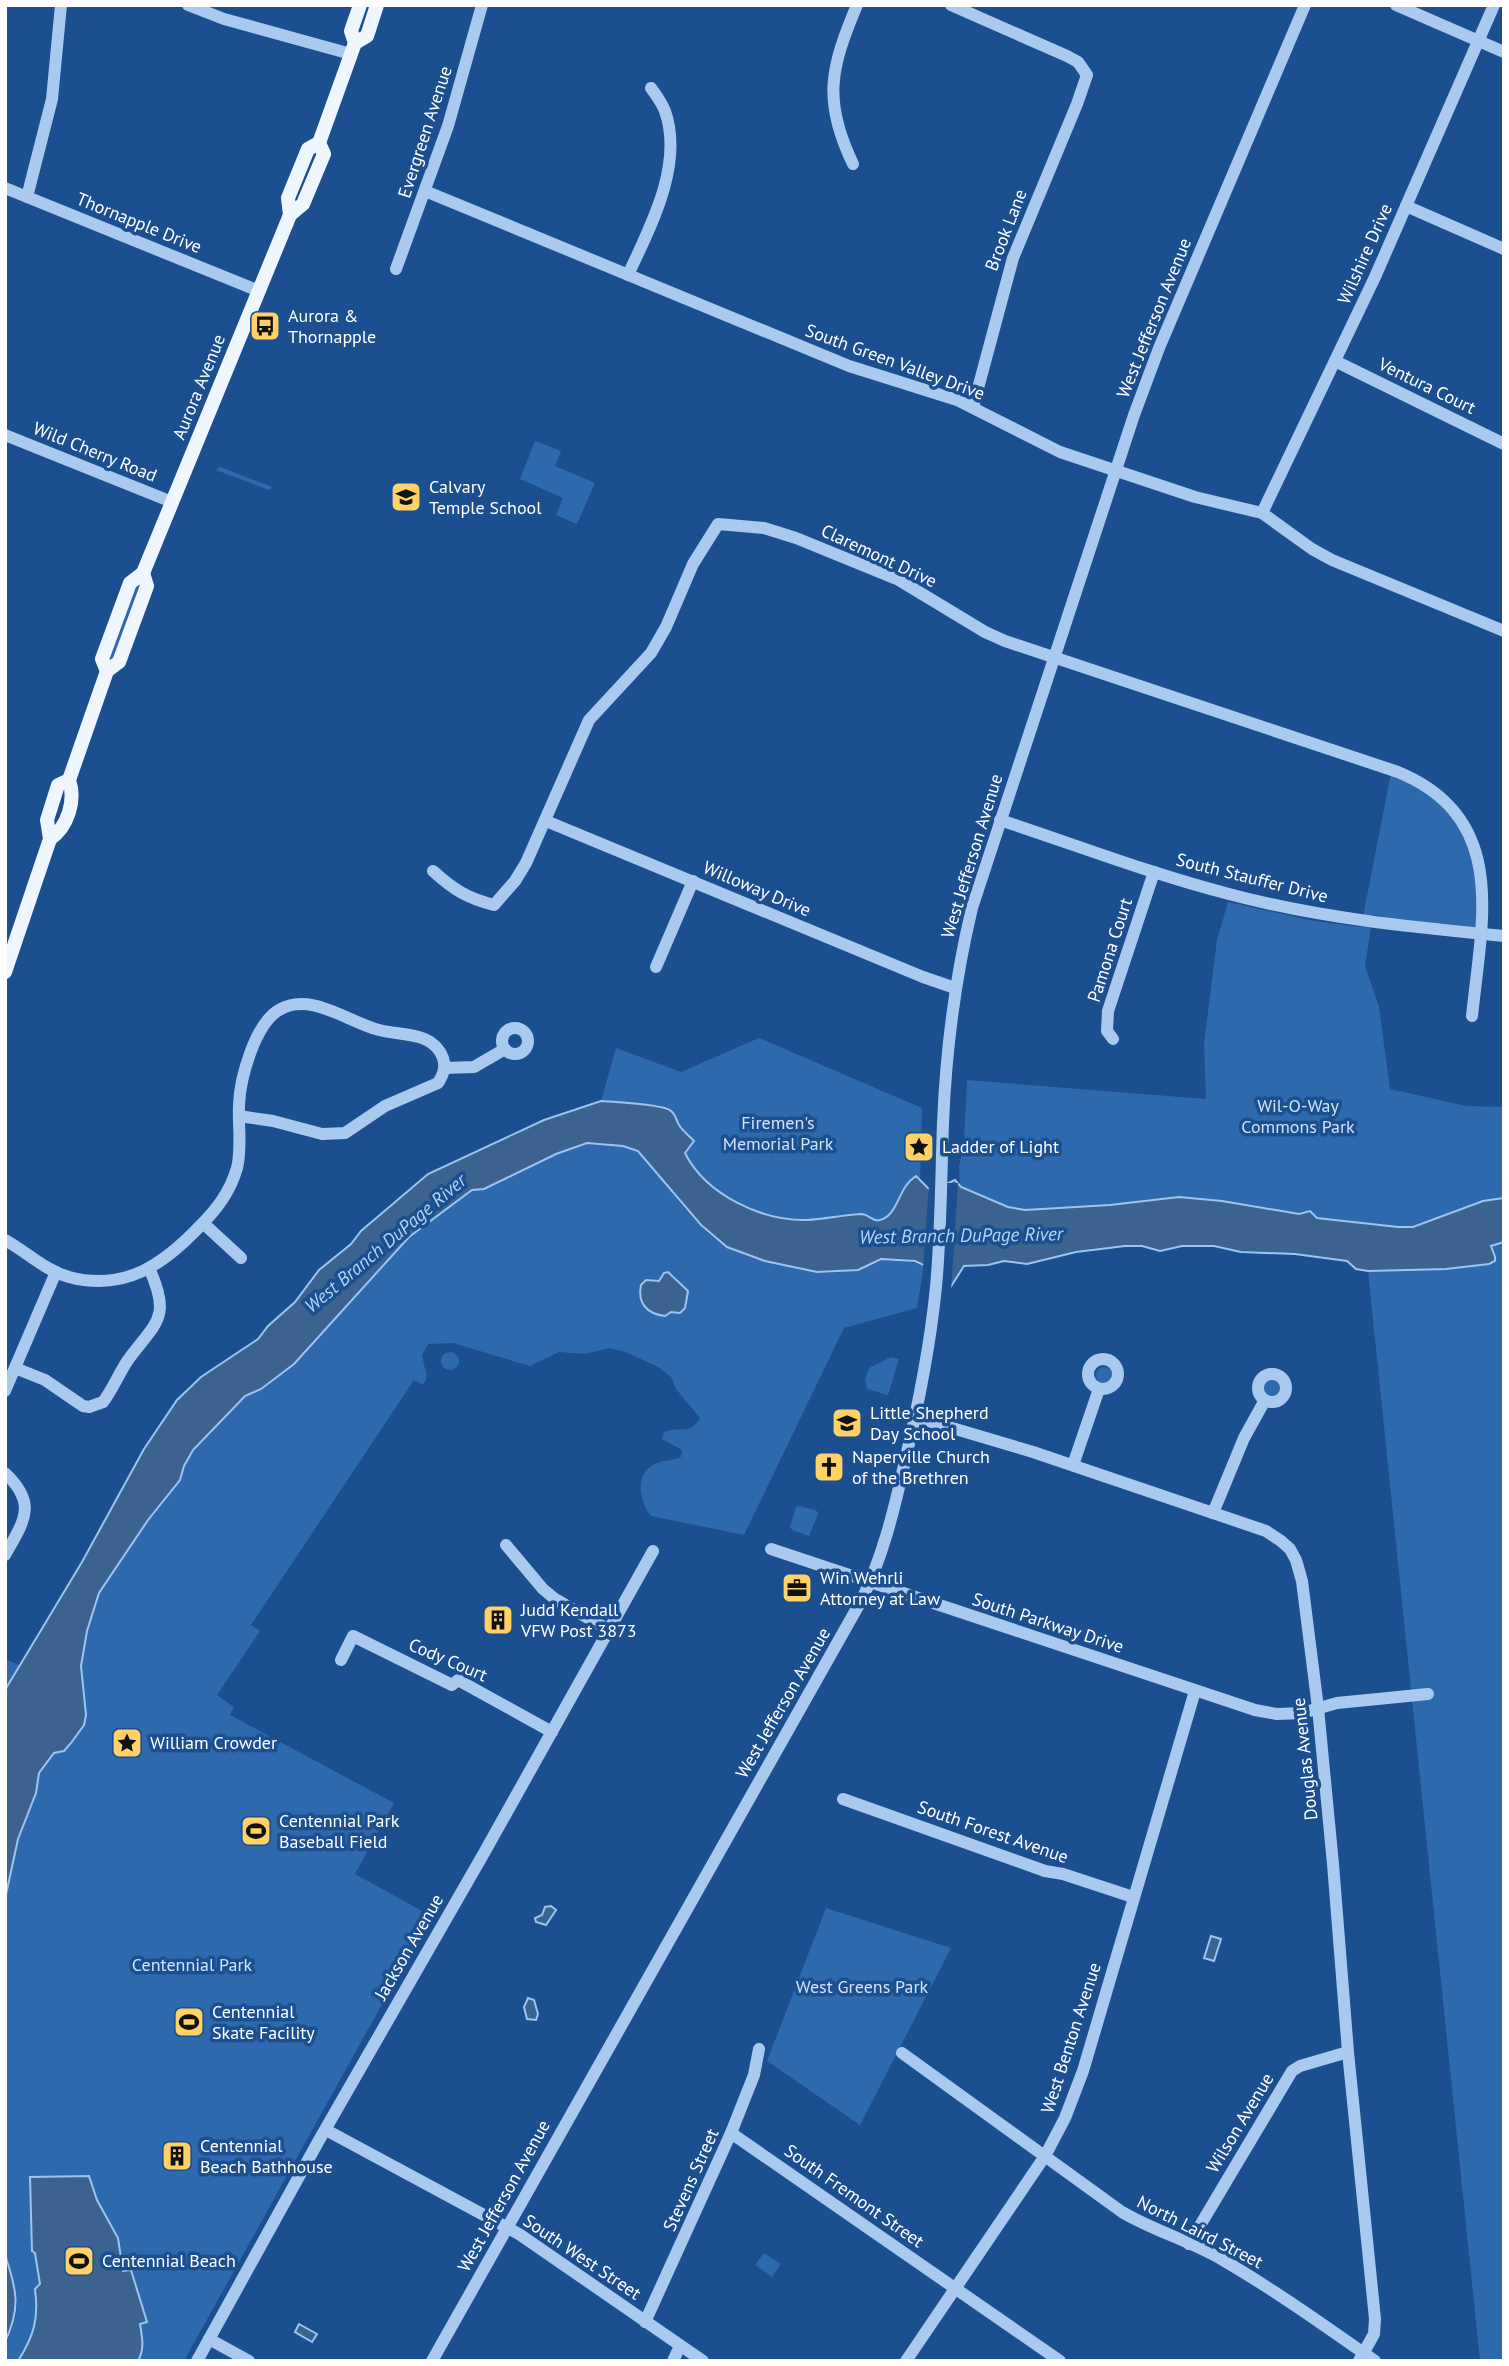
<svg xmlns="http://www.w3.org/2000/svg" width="1509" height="2366" font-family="'PT Sans',sans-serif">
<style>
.green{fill:#2e69ad;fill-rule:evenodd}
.water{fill:#3c6290;stroke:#9cc4f0;stroke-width:2}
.pier{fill:#1b4f8f}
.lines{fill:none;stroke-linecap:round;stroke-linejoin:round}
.minor{stroke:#a9c9ee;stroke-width:12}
.major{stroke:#f0f6ff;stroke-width:14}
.labels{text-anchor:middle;stroke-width:7;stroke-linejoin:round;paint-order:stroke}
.street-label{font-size:18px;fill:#fff;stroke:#1b4f8f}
.poi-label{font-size:18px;fill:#fff;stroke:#1b4f8f;text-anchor:start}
.park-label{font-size:18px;fill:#cfe3fa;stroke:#1b4f8f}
.water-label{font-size:19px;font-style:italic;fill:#b5d3f5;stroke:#1b4f8f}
</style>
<rect width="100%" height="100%" fill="#1b4f8f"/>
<g class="green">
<path d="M535,441L561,451L555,466L595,483L577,524L556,515L563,498L520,479Z"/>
<path d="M220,467L270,486L272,488L269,490L216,470Z"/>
<path d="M138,583L140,584L112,662L109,660Z"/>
<path d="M1391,773L1420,785L1457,816L1477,859L1478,931L1373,915L1365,966L1379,1007L1390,1089L1466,1106L1504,1107V1197L1483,1201L1413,1227H1398L1316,1217L1310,1211L1299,1214L1222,1201L1179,1197L1110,1205L1025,1210L1009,1207L960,1187L959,1167L964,1141L967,1080L1206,1099L1204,1044L1217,940L1228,902L1314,921L1361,927Z"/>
<path d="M759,1038L922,1108L920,1179L916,1176C911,1181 904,1186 901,1192C895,1201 895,1213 885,1218C874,1224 871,1214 861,1214C843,1214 825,1219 807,1220C763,1221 706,1194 685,1153L694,1141L680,1127L674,1113L658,1105L645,1106L601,1101L616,1048L681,1072Z"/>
<path d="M587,1143L623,1146L638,1151C665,1179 693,1228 726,1246C743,1255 764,1261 783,1265C802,1269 821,1274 841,1272C855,1271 864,1265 877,1261C885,1258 916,1262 924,1265L917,1308L844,1328L744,1535L651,1516C640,1501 634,1476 653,1465C661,1460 672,1461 681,1457L682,1450L662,1439L664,1432C680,1425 689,1437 700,1418L676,1389L671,1377L658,1367L626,1352L609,1348L585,1354L559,1352L530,1366L453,1343L428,1344L422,1355L427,1378L423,1385L414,1380L251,1625L260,1631L217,1695L234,1707L230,1715L394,1803L355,1874L431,1916L184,2361H5C5,2339 11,2336 15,2317C20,2295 12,2275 5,2255V1899L18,1839L36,1793L39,1773L54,1753L64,1751L71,1743L84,1725L86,1715L81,1666L87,1631L99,1593L148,1520L180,1480L184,1466L193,1450L211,1429L245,1396L261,1389L294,1364L409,1237L472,1190L484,1189L556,1154ZM664,1273H671L688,1291L671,1312L665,1316C647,1314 642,1306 639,1290L646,1280L659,1281Z"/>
<path d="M1504,1242V2361H1480L1368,1271L1446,1269L1493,1252L1491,1246Z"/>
<circle cx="450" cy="1361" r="9"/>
<path d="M891,1357L899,1359L888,1395L867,1389L865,1379L869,1368Z"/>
<circle cx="1104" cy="1375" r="8"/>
<circle cx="1272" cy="1388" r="8"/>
<path d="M800,1506L817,1511L818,1514L809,1536L792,1530L790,1527L796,1507Z"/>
<path d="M5,1659L19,1665L5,1691Z"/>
<path d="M826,1908L951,1948L860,2125L767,2061Z"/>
<path d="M764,2253L781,2264L772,2277L755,2265Z"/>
</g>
<g class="water">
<path d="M601,1101C613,1102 664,1104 671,1111C676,1115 676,1120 679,1125C683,1131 689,1136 694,1141L685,1153C706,1195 762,1221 807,1220C825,1219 843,1215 861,1214C869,1214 872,1222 880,1220C899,1215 897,1188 916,1176L931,1191L955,1180L961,1187L1008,1207L1025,1210L1110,1205L1179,1197L1222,1201L1299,1214L1310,1211L1317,1218L1398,1227H1413L1483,1201L1504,1198V1242L1491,1246L1495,1257V1261L1489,1264L1446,1269L1368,1271L1356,1269L1347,1261L1295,1254L1241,1252L1214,1246H1182L1160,1251L1142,1246H1125L1076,1252L1027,1264L1004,1261L988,1265L964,1266L950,1288L924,1265L915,1261L881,1259L858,1270L817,1272L765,1261L727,1247L701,1225L638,1151L623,1146L587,1143L556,1154L484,1189L472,1190L409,1237L294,1364L261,1389L245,1396L193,1450L184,1466L180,1480L148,1520L99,1593L87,1631L81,1666L86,1715L84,1725L71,1743L64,1751L54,1753L39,1773L36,1793L18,1839L5,1899V1690L82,1562L144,1449L177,1400L201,1377L258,1339L268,1326L295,1302L319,1270L351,1244L361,1231L428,1174L544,1120Z"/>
<path d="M668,1272L688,1291L685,1308L680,1313L671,1312L665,1316C647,1314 637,1303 641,1285L646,1280L659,1281L664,1273Z"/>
<path d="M551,1906L556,1910L546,1925L536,1922L535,1918L542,1915L545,1907Z"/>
<path d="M1211,1936L1221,1939L1214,1961L1204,1958Z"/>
<path d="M528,1998L534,2000L538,2014L536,2020L527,2019L524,2007Z"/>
<path d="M89,2176L97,2200L118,2238L123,2271L131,2270L147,2322L140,2324C142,2338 145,2348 138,2361H18C34,2336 39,2318 35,2289L40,2284L35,2253L32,2251L30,2177Z"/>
<path d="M5,2255C17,2290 21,2308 5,2342Z"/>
<path d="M299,2324L317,2334L312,2342L295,2332Z"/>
</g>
<path class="pier" d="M937,1183H958L951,1291L934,1283L923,1269L929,1184L932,1186Z"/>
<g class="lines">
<g class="minor">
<path d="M188,5L224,19L351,54"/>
<path d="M951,5L1067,56L1078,62L1087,75L1077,104L1013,258L973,407"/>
<path d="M1396,5L1504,52"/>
<path d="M853,164C822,100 831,67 857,5"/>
<path d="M5,188L259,291"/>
<path d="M425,191L849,366L957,400L1060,452L1195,497L1262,513L1312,549L1332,560L1504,631"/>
<path d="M27,197L52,99L61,5"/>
<path d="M1406,206L1504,249"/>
<path d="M396,269L448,126L482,5"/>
<path d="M628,275C650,227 684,165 665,111C662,103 656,95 651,88"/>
<path d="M1335,361L1504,444"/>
<path d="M5,435L172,502"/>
<path d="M1262,513L1375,277L1494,5"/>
<path d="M1000,820C1076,845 1151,874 1229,894C1319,918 1411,927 1504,936"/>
<path d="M546,821L923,977L955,988"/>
<path d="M433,871C454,890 467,898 494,905L515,881L526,863L589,720L651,653L666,627L693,564L718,524L764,528L796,538L899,580L985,632L1005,641L1398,772C1509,818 1482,919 1472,1016"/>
<path d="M656,967L693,881"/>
<circle cx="515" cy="1041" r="13"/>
<path d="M1113,1039L1107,1031L1108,1011L1154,872"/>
<path d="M445,1068L474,1067L505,1049"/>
<path d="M203,1223L241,1258"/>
<path d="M5,1240C27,1252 44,1270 69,1277C125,1292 164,1264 200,1226C217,1209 230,1192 237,1168C242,1148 238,1126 239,1105C240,1078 255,1024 279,1010C310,991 348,1022 379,1030C402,1036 433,1031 443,1058C446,1068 443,1075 438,1083L385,1106L345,1133L322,1134L273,1121L239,1116"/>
<circle cx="1103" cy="1374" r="15"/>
<path d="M15,1368L45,1380L83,1406L89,1407L103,1402C113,1389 119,1373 128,1360C156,1322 172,1318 149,1268"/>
<circle cx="1272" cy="1388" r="14"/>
<path d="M5,1391L56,1272"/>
<path d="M915,1417L1033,1452L1266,1531L1281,1541L1290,1549L1296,1560L1302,1581L1318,1708L1333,1864L1348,2052L1375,2319L1374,2334L1359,2361"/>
<path d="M1073,1465L1099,1389"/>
<path d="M5,1473C38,1504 24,1521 5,1555"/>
<path d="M1213,1513L1244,1438L1265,1400"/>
<path d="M506,1545L543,1589L555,1599L609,1630"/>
<path d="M771,1549L1255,1710L1277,1714L1302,1713L1337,1703L1428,1694"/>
<path d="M341,1660L353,1636L452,1685L458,1680L552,1732"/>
<path d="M843,1799L1045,1871L1063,1874L1133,1897"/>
<path d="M902,2053L1122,2212C1154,2231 1191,2241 1223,2260C1276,2291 1325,2326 1375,2361"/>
<path d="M326,2130L519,2234L703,2361"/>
<path d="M731,2133L1060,2361"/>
<path d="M1189,2244L1292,2071L1300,2066L1348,2052"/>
<path d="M645,2322L731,2133L754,2075L759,2049"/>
<path d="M209,2339L249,2361"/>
<path d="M197,2361L318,2142L484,1853L653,1551"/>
<path d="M432,2361L861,1601C882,1559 894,1511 904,1465C918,1407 930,1347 936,1287C941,1233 941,1178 943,1123C946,1050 955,979 972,908L1134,415L1159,348L1305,5"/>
<path d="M673,2361L680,2346"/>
<path d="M906,2361L1045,2156L1065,2118L1083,2071L1195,1691"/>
</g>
<g class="major">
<path d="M355,43L351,31L360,5"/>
<path d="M290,215L288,198L308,149L319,143L355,43L367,36L377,5"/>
<path d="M107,671L102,659L130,583L143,573L290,215L303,204L324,154L319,143"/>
<path d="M50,839C68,827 76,800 69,780L107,671L119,662L147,586L143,573"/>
<path d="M5,972L50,839L47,820L58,785L69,780"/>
</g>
</g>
<defs>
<g id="bus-square" transform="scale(1.575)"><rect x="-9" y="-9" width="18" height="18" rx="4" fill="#ffd166" stroke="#1b4f8f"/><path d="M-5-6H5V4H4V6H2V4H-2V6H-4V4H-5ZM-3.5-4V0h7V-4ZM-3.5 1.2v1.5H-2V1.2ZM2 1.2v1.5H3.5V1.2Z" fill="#111"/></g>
<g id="school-square" transform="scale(1.575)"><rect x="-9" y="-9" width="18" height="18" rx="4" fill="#ffd166" stroke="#1b4f8f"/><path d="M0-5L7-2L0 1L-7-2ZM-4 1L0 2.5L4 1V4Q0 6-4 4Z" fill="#111"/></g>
<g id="sight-square" transform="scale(1.575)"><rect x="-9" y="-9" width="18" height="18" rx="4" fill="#ffd166" stroke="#1b4f8f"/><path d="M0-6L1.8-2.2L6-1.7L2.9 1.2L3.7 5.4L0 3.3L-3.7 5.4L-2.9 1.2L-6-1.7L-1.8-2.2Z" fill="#111"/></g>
<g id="church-square" transform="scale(1.575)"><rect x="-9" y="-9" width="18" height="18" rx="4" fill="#ffd166" stroke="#1b4f8f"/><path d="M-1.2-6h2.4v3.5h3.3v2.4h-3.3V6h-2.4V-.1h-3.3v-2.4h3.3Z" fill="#111"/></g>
<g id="office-square" transform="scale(1.575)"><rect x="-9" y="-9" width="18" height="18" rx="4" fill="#ffd166" stroke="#1b4f8f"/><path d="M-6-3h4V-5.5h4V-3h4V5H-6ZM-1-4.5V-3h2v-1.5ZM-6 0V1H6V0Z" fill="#111"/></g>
<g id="building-square" transform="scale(1.575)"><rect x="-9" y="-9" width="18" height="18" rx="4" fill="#ffd166" stroke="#1b4f8f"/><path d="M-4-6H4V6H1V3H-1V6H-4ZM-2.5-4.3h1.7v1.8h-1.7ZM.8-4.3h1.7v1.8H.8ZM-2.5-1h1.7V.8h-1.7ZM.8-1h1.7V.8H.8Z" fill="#111"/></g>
<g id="stadium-square" transform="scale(1.575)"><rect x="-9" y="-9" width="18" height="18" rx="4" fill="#ffd166" stroke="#1b4f8f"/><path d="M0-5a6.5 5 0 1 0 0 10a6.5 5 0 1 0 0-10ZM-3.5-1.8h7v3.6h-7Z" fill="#111"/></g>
</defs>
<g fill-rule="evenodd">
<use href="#bus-square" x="265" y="326"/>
<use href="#school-square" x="406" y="497"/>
<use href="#sight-square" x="919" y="1147"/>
<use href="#school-square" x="847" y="1423"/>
<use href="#church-square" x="829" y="1467"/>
<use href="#office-square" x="797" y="1588"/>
<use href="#building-square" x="498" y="1620"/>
<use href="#sight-square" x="127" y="1743"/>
<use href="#stadium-square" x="256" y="1831"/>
<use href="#stadium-square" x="189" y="2022"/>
<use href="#building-square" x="177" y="2156"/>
<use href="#stadium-square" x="79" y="2261"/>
</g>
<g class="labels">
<g class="street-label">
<text transform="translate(425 132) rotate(-72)" y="6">Evergreen Avenue</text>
<text transform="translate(139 223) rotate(22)" y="6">Thornapple Drive</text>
<text transform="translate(1006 230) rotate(-69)" y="6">Brook Lane</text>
<text transform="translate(1365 254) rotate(-66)" y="6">Wilshire Drive</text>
<text transform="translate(1154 318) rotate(-68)" y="6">West Jefferson Avenue</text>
<text transform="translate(895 362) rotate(20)" y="6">South Green Valley Drive</text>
<text transform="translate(1427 386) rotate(26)" y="6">Ventura Court</text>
<text transform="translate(199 387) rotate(-68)" y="6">Aurora Avenue</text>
<text transform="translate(95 452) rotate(22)" y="6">Wild Cherry Road</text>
<text transform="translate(879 556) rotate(25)" y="6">Claremont Drive</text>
<text transform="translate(972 856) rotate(-73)" y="6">West Jefferson Avenue</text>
<text transform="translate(1252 878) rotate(14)" y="6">South Stauffer Drive</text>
<text transform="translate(757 889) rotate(23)" y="6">Willoway Drive</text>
<text transform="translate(1110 950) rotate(-72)" y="6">Pamona Court</text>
<text transform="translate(1048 1623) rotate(18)" y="6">South Parkway Drive</text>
<text transform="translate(448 1660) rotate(23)" y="6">Cody Court</text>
<text transform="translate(783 1703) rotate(-60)" y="6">West Jefferson Avenue</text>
<text transform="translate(1305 1759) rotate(-96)" y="6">Douglas Avenue</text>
<text transform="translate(993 1832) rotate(19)" y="6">South Forest Avenue</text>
<text transform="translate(409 1947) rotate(-60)" y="6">Jackson Avenue</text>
<text transform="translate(1071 2038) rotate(-72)" y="6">West Benton Avenue</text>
<text transform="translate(1240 2123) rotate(-59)" y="6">Wilson Avenue</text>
<text transform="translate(691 2180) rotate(-66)" y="6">Stevens Street</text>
<text transform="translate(504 2196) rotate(-61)" y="6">West Jefferson Avenue</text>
<text transform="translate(854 2196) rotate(35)" y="6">South Fremont Street</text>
<text transform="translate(1200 2232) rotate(27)" y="6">North Laird Street</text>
<text transform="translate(582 2257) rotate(34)" y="6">South West Street</text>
</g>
<g class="poi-label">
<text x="288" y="322">Aurora &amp;<tspan x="288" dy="21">Thornapple</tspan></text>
<text x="429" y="493">Calvary<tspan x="429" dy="21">Temple School</tspan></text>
<text x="942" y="1153">Ladder of Light</text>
<text x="870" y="1419">Little Shepherd<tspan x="870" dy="21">Day School</tspan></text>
<text x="852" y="1463">Naperville Church<tspan x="852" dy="21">of the Brethren</tspan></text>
<text x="820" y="1584">Win Wehrli<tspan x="820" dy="21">Attorney at Law</tspan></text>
<text x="521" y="1616">Judd Kendall<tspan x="521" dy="21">VFW Post 3873</tspan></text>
<text x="150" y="1749">William Crowder</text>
<text x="279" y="1827">Centennial Park<tspan x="279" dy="21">Baseball Field</tspan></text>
<text x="212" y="2018">Centennial<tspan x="212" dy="21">Skate Facility</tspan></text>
<text x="200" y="2152">Centennial<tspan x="200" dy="21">Beach Bathhouse</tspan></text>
<text x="102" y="2267">Centennial Beach</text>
</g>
<g class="park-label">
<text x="1298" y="1112">Wil-O-Way<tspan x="1298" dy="21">Commons Park</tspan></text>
<text x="778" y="1129">Firemen's<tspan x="778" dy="21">Memorial Park</tspan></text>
<text x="192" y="1971">Centennial Park</text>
<text x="862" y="1993">West Greens Park</text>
</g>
<g class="water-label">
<text transform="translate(961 1235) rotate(-1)" y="7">West Branch DuPage River</text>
<text transform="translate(385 1243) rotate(-40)" y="7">West Branch DuPage River</text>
</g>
</g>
<rect width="1509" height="2366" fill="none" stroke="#ffffff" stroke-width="14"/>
</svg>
